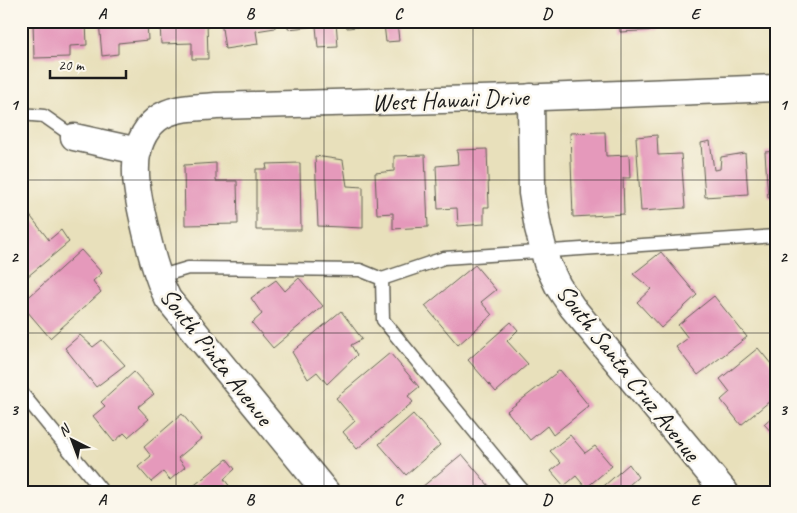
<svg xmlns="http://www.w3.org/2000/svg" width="797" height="513" font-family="Caveat,sans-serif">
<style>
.building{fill:#e599bb}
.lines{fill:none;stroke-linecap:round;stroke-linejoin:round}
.lane-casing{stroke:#636154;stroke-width:15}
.street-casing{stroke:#636154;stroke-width:29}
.lane{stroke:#fff;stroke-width:12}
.street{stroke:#fff;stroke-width:26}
.grid{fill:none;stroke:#1c1c1c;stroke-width:1;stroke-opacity:0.55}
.labels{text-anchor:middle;stroke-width:5;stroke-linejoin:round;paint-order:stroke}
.street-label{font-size:25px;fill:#1c1c1c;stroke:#fbf7ec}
.neatline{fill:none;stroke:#1c1c1c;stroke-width:2}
.grid-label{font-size:16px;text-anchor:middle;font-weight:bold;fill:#1c1c1c}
</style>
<rect width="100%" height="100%" fill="#fbf7ec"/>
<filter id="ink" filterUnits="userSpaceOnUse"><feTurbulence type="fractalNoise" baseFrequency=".02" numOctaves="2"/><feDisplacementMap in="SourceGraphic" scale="10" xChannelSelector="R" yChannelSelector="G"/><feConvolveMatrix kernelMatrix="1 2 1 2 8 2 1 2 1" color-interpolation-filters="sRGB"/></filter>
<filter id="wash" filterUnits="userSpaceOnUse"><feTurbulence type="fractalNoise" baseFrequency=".0096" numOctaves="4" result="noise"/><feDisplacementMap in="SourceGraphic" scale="20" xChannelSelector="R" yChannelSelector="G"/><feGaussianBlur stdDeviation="1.12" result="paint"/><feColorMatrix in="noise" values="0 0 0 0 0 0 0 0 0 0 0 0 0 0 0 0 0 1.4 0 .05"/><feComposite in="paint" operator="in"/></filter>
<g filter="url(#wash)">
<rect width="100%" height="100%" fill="#e8e0bb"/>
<g id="blocks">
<g class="building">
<path d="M33,21H86L87,45L70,46V57L34,58Z"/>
<path d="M99,21H147L148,40L118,43V54L102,56Z"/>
<path d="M160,21H207L208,59H192V43L161,44Z"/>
<path d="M221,21H274L275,28L256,31L258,44L225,49Z"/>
<path d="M288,21H336L338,47L318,48L316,26L288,29Z"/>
<path d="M346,21H397L399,41L386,42L384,24L347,28Z"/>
<path d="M619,21H658L659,30L620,32Z"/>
<path d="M682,21H707V23L682,25Z"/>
<path d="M750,21H775V23L750,24Z"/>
<path d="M605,132L606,156L629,155L630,178H623L624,214L573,217L570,133Z"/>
<path d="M657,135L658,155L681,154L685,208L641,211L636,137Z"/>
<path d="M710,141L714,170L720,169L721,157L745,153L748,194L705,197L701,143Z"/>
<path d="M487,149L489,207H484V224L458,226L457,208L438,209L436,166L458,164L457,150Z"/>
<path d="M776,151V197L768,198L765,152Z"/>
<path d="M425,155L428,227L393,229V213L377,214L375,173L394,171V156Z"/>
<path d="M315,156L343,160L347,186L363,187V228L318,226Z"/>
<path d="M216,163V181H237L238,224L185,225L184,165Z"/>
<path d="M300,163L301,230H256V169H267L266,164Z"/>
<path d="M28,213L49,240L61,230L69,242L21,282V219Z"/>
<path d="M81,250L102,273L93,281L101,292L50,338L21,304Z"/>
<path d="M661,252L697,295L661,328L637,302L651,289L633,274Z"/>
<path d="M475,265L496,290L481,302L492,315L458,345L425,306Z"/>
<path d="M299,278L323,306L273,348L252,323L262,314L251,298L276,280L285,291Z"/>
<path d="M714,296L747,337L698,375L676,347L688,338L678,325Z"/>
<path d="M341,311L362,339L351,345L357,355L327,384L317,372L308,379L292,352Z"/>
<path d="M511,322L518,330L507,341L528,364L496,392L468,360Z"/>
<path d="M80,335L93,347L102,340L125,365L96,387L65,348Z"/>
<path d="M758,348L776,370V396L741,425L721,400L730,392L720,379Z"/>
<path d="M390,353L419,387L408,396L413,402L357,449L343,432L355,421L336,398Z"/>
<path d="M560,370L589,406L553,435L547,426L530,440L507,411Z"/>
<path d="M134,372L154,394L138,407L149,419L128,437L124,433L114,442L93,416L105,406L101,402Z"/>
<path d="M776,413V437L764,424Z"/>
<path d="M182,414L202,438L178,458L185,467L170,480L163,472L151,482L138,467L151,456L144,447Z"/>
<path d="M413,414L440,445L406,475L379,444Z"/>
<path d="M570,435L585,453L595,446L612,466L586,488L576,476L564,486L551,471L561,463L550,451Z"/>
<path d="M462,454L494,492H416Z"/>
<path d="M227,459L235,469L224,479L234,492H186Z"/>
<path d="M629,464L638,477L628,486L633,492H597Z"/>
</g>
</g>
</g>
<g filter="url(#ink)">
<use href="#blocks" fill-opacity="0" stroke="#636154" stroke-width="1"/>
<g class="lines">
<g class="lane-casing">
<g id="lane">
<path d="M21,114L44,116L74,137"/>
<path d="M158,277L188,268L360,270L382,279L383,320L524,492"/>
<path d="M382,279L444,258L776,236"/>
<path d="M21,392L103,492"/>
</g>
</g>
<g class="street-casing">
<g id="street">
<path d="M531,97L532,193L538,228L547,263L558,286L572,307L725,492"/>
<path d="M74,137L138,151"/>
<path d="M326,492L168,299C156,275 150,249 144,223C140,206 135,183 136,166C136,149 143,130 157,119C174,106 197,108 216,106L516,98L776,88"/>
</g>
</g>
<use href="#lane" class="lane"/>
<use href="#street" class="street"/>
</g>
</g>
<path class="grid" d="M176,21V492M324,21V492M473,21V492M621,21V492M21,180H776M21,333H776"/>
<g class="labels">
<g class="street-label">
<text transform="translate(450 99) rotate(-2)" y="9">West Hawaii Drive</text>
<text transform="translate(217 356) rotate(52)" y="9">South Pinta Avenue</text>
<text transform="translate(629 372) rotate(52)" y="9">South Santa Cruz Avenue</text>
</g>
</g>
<rect width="797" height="513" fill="none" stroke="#fbf7ec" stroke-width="55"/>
<g transform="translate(72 440) rotate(318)" stroke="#fbf7ec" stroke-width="4" paint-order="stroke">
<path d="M0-4L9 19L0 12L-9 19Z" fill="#1c1c1c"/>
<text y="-8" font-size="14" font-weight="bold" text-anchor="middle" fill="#1c1c1c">N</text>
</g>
<path d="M50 70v8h76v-8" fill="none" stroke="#1c1c1c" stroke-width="2.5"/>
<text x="58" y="70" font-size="15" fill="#1c1c1c" stroke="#fbf7ec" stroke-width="4" paint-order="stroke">20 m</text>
<rect x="28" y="28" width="742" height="458" class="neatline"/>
<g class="grid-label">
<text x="102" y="19">A</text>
<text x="250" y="19">B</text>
<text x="398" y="19">C</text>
<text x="547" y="19">D</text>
<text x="695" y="19">E</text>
<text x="14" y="110">1</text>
<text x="783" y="110">1</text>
<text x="14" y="262">2</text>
<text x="783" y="262">2</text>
<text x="14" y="415">3</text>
<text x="783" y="415">3</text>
<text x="102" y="505">A</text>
<text x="250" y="505">B</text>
<text x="398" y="505">C</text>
<text x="547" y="505">D</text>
<text x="695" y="505">E</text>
</g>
</svg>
